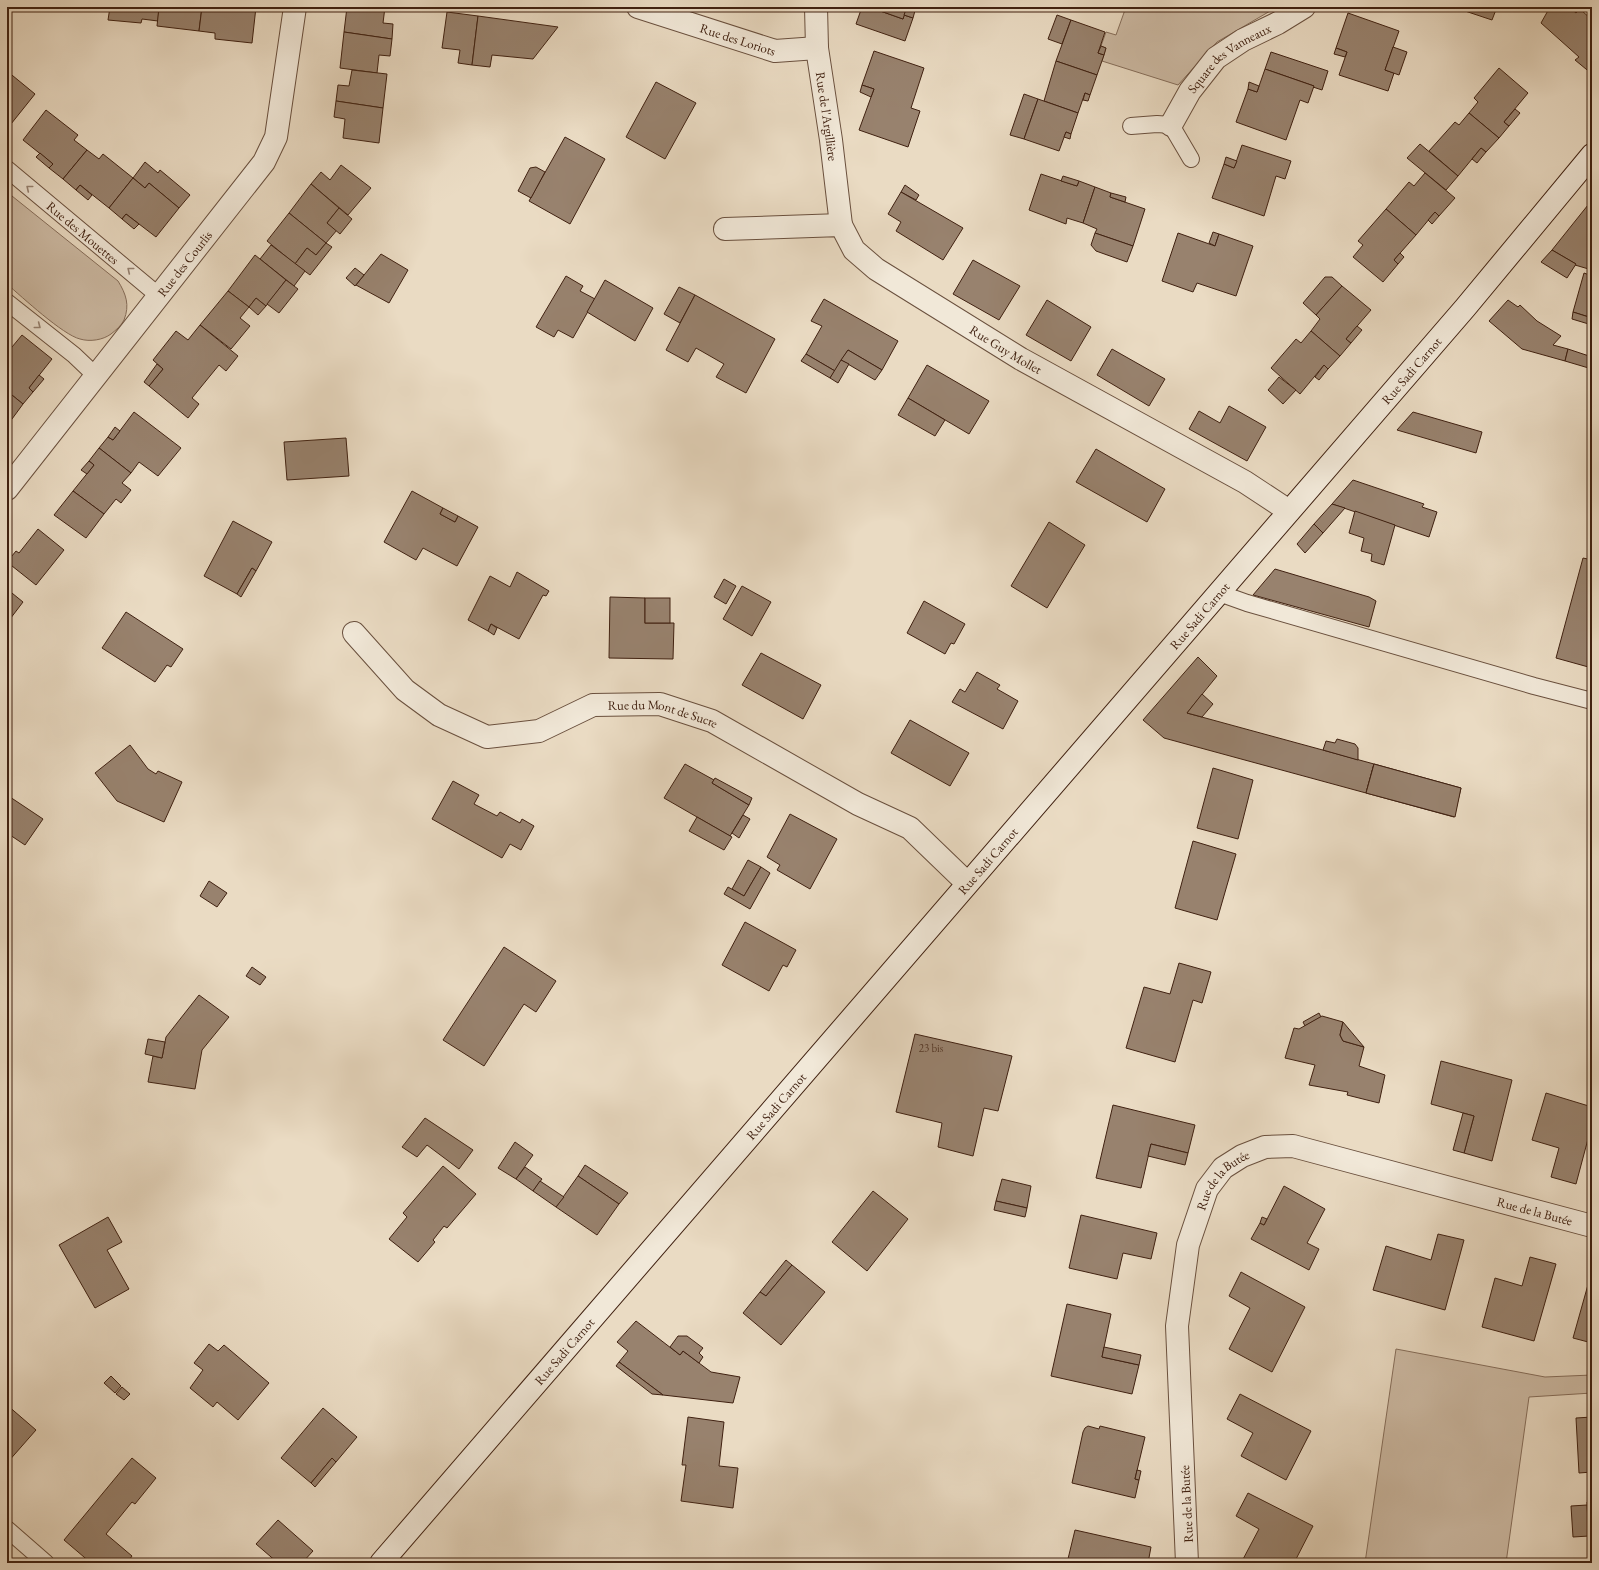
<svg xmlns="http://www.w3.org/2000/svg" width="1599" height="1570" font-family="'EB Garamond',serif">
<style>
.green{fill:#cdbba5;stroke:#866e5b}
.building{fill:#98826e;stroke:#402111}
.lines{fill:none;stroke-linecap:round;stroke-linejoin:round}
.lane-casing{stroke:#6a503e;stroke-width:18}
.street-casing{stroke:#6a503e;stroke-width:24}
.secondary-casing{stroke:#402111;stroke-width:24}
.lane{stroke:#f1e8d8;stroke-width:16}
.street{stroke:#f1e8d8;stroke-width:22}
.secondary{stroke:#f1e8d8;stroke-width:22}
.oneway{stroke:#988474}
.labels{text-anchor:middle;stroke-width:3;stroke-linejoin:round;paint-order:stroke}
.number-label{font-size:11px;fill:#563928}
.street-label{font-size:13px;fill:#402111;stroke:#f1e8d8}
</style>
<rect width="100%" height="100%" fill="#eadbc3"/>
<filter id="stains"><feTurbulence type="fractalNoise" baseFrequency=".005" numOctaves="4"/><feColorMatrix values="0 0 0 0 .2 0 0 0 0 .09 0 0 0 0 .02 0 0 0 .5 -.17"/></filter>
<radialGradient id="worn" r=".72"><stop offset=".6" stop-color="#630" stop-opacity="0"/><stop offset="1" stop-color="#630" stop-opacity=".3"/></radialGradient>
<g class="green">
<path d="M1126,7H1277L1217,42L1178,85L1102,61L1106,48L1101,46L1106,32L1116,35Z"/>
<path d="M7,192L118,281C126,294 130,305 124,320C121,326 116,330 111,334C103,340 90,342 80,339C63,335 22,297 7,284Z"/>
<path d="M1396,1349L1545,1377L1592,1375V1393L1529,1397L1506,1563H1365Z"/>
</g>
<g class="building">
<path d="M110,7H159L158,21L142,19L141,23L108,20Z"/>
<path d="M159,7H202L199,31L157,26Z"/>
<path d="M202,7H256L252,43L215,39V33L199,31Z"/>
<path d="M347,7H385L383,23L393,24L392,39L344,32Z"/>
<path d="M862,7H869L903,19L904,15L913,18L905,41L856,24Z"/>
<path d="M869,7H907L903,19Z"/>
<path d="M907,7H916L913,18L904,15Z"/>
<path d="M1453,7H1497L1492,20Z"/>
<path d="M1550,7H1569L1576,13L1580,9L1592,20V74L1575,60L1579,57L1541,23Z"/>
<path d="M447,12L478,16L472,65L458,63L460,50L442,48Z"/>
<path d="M1348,13L1399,31L1385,70L1394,73L1388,91L1339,75L1347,52L1336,48Z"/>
<path d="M1057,15L1071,20L1062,44L1048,39Z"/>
<path d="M478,16L558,27L533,59L492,55L490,67L472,65Z"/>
<path d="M1071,20L1105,32L1098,53L1104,55L1097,75L1056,61Z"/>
<path d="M344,32L392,39L390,56L379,55L377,73L340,68Z"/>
<path d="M1101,46L1106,48L1104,55L1098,53Z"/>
<path d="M1393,47L1407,52L1399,75L1385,70Z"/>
<path d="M1336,48L1347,52L1345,57L1334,54Z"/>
<path d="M874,51L924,68L911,108L920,111L908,147L859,130L874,89L862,85Z"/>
<path d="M1271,52L1328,71L1322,90L1313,87L1314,86L1265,69Z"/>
<path d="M1056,61L1097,75L1090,95L1085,93L1078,113L1044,101Z"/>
<path d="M1499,68L1528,93L1504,122L1509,126L1499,138L1469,113L1478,102L1474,98Z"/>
<path d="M1265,69L1314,86L1308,103L1300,100L1286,140L1236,122L1248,89L1257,92Z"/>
<path d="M352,70L387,74L383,108L336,101L338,85L349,86Z"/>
<path d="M7,71L35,94L11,124L7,120Z"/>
<path d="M656,82L696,103L665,159L626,137Z"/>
<path d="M1249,82L1259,86L1257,92L1248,89Z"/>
<path d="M862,85L874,89L871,97L860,92Z"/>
<path d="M1085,93L1090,95L1088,101L1083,100Z"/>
<path d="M1024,94L1038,99L1024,139L1010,135Z"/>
<path d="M1038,99L1078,113L1071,134L1066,132L1059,151L1024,139Z"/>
<path d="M336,101L383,108L379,143L343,138L345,119L334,117Z"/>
<path d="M1515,109L1520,113L1509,126L1504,122Z"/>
<path d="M46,110L78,135L74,140L87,150L63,179L49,168L53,164L23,140Z"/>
<path d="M1469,113L1499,138L1486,152L1481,148L1458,176L1429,151L1455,122L1459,125Z"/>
<path d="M1066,132L1071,134L1070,139L1064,137Z"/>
<path d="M565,137L605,159L570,224L529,201Z"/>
<path d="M1420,144L1458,176L1446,190L1407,158Z"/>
<path d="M1242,145L1291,161L1285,179L1276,176L1264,216L1212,198L1224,164L1234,168Z"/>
<path d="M1481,148L1486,152L1477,163L1472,159Z"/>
<path d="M87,150L99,159L103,154L133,178L109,208L80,185L76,190L63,179Z"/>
<path d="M40,153L53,164L49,168L36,157Z"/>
<path d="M1226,157L1237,161L1234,168L1224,164Z"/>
<path d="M145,162L158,173L160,170L190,195L179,208L149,183L145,188L133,178Z"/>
<path d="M341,165L371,188L348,215L311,184L321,172L330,180Z"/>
<path d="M536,167L545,172L531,198L518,191L530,168Z"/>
<path d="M1425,173L1455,198L1439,216L1435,212L1416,235L1386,209L1409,182L1414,186Z"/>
<path d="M1041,174L1077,186L1079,181L1095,187L1083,223L1067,218L1066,224L1029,210Z"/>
<path d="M1063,176L1079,181L1077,186L1061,181Z"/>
<path d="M133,178L145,188L149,183L179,208L156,237L126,214L122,219L109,208Z"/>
<path d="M311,184L339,208L327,223L337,230L326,243L289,213Z"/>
<path d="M80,185L92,195L88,200L76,190Z"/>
<path d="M905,185L919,195L916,200L901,192Z"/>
<path d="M1095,187L1111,193L1110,197L1145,209L1133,246L1095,233L1097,229L1083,223Z"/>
<path d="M901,192L963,228L943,260L896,231L901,222L888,214Z"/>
<path d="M1111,193L1126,197L1125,202L1110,197Z"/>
<path d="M1592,200V246L1589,251H1592V270L1575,265L1576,264L1552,250Z"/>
<path d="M339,208L352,219L340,234L327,223Z"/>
<path d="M1386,209L1416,235L1394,260L1398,264L1383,282L1353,257L1363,245L1358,241Z"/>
<path d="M1435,212L1439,216L1432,224L1428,220Z"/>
<path d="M289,213L326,243L316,255L307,248L295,264L267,241Z"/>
<path d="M126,214L139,224L134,229L122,219Z"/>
<path d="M1213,232L1219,234L1215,246L1209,243Z"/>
<path d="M1095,233L1133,246L1127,262L1096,251L1091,245Z"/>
<path d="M1178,233L1215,246L1219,234L1253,246L1236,296L1197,283L1193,292L1162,281Z"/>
<path d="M326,243L332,247L310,275L295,264L307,248L316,255Z"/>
<path d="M271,245L305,271L294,286L260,259Z"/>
<path d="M1552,250L1576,264L1567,278L1541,262Z"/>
<path d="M1400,253L1404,257L1398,264L1394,260Z"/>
<path d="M381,254L408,270L389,303L356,285Z"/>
<path d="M255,255L286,280L266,306L256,298L249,307L228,291Z"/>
<path d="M973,260L1020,286L999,320L953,294Z"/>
<path d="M355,268L364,275L355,286L346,278Z"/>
<path d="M1584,273L1592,276V318L1573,312Z"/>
<path d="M566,276L583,286L580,291L595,299L573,338L558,330L554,337L536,327Z"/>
<path d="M1325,277H1332L1342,286L1316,315L1303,303Z"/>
<path d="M286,280L298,289L279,313L267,304Z"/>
<path d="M605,280L653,308L635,341L587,312Z"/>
<path d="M1342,286L1371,310L1346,339L1351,343L1340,356L1311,331L1320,319L1316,315Z"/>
<path d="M679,287L695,295L680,323L664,314Z"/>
<path d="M228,291L249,307L240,318L250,326L231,349L200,325Z"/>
<path d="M695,295L775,339L746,393L716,377L724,364L696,348L688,362L666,350Z"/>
<path d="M256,298L266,306L258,315L249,307Z"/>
<path d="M824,299L898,341L882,370L848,350L835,371L806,354L822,326L811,321Z"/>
<path d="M1047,300L1091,327L1071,361L1026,335Z"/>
<path d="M1508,300L1518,307L1520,305L1537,321L1561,336L1553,345L1568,349L1565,361L1522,349L1489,321Z"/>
<path d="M1573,312L1592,318V325L1572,319Z"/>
<path d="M200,325L238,356L226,371L219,365L192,398L199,404L188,418L149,386L163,369L153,360L176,331L188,340Z"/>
<path d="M1357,326L1362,330L1351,343L1346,339Z"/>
<path d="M1311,331L1340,356L1328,369L1324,365L1300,394L1271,368L1296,339L1301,343Z"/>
<path d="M22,335L52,359L29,388L33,392L23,404L7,391V353Z"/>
<path d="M1112,349L1165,379L1149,406L1097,375Z"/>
<path d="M1568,349L1592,357V369L1565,361Z"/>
<path d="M848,350L882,370L875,380L841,360Z"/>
<path d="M806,354L835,371L830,378L801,361Z"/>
<path d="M841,360L849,364L838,383L830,378Z"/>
<path d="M157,364L163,369L149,386L144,382Z"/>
<path d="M927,365L989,401L969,434L908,398Z"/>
<path d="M1324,365L1328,369L1319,380L1315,377Z"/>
<path d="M39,375L44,379L33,392L29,388Z"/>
<path d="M1279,377L1296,390L1283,404L1268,390Z"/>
<path d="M7,391L23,404L12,419L7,415Z"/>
<path d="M908,398L945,420L935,436L898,415Z"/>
<path d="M1229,406L1266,427L1247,461L1189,429L1199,411L1220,423Z"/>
<path d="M134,412L181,448L158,476L139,462L131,473L99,448L108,437L113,440Z"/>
<path d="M1413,412L1482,432L1476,453L1397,430Z"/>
<path d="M7,415L12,419L7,425Z"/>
<path d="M115,427L120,431L113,440L108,437Z"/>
<path d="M346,438L349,476L287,480L284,442Z"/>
<path d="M99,448L131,473L122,483L131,490L121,503L116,499L104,514L73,491L94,465L89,461Z"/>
<path d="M1096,449L1165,489L1147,522L1076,482Z"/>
<path d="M89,461L94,465L87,474L81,470Z"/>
<path d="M1353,480L1424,504L1422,507L1437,512L1429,537L1332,504Z"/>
<path d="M73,491L104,514L86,538L54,515Z"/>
<path d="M412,491L443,508L440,514L455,522L458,516L478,527L457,566L423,548L416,560L384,542Z"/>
<path d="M1332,504L1345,508L1323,533L1314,524Z"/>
<path d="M443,508L458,516L455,522L440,514Z"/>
<path d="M1355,511L1395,525L1384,565L1371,561L1372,554L1361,551L1364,538L1349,533Z"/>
<path d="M233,521L272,542L256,571L252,568L237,594L204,576Z"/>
<path d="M1049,522L1085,545L1047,608L1011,586Z"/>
<path d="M1314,524L1323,533L1305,553L1297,544Z"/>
<path d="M38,529L64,550L36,585L7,562L16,551L19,553Z"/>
<path d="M1583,558L1592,560V668L1556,658Z"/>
<path d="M252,568L256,571L241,597L237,594Z"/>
<path d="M1275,569L1369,597L1376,601L1369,627L1253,595Z"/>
<path d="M517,572L549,591L546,596L543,595L519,639L491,624L488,631L468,620L490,576L510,587Z"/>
<path d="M724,579L736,586L726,604L714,597Z"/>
<path d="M742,586L771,602L752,636L723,619Z"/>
<path d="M7,589L23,602L7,623Z"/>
<path d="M610,597L645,598V623H674L673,659L609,658Z"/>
<rect x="645" y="598" width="25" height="25"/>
<path d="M924,601L965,624L954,644L951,643L945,654L907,633Z"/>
<path d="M126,612L183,649L171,667L167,665L155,682L102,648Z"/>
<path d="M491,624L497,628L494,635L488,631Z"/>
<path d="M761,653L821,685L803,719L742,685Z"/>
<path d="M1198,657L1217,676L1187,713L1374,764L1366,793L1164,738L1143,720Z"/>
<path d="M977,672L1000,685L997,689L1018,701L1003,729L952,702L960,689L965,692Z"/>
<path d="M1202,694L1213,704L1202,717L1187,713Z"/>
<path d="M910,720L969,753L950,786L891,753Z"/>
<path d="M1337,739L1355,744L1358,748V760L1323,750L1326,741L1335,743Z"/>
<path d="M130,745L148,769L156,774L158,771L182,782L164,822L117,801L95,773Z"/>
<path d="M685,764L714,780L712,783L749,805L730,836L664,798Z"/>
<path d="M1374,764L1461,788L1454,817L1366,793Z"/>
<path d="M1374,764L1461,788L1455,817L1366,793Z"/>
<path d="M1213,768L1253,780L1238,839L1197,828Z"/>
<path d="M715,778L752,798L749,805L712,783Z"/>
<path d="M453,781L479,795L474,804L497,816L500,812L520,823L522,819L534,826L521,850L510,844L502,858L432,819Z"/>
<path d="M7,795L43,819L25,845L7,833Z"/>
<path d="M790,814L837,839L810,889L777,870L780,865L767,857Z"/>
<path d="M743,815L750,819L739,838L732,833Z"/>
<path d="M697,817L732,837L724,850L689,831Z"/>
<path d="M1193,841L1236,854L1217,920L1175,908Z"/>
<path d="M748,860L761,867L744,896L732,889Z"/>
<path d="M761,867L770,873L750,909L724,894L728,887L744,896Z"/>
<path d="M209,881L227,893L217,907L200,896Z"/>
<path d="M745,922L796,950L787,967L783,965L769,991L722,965Z"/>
<path d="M504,947L556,981L536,1012L524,1004L484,1066L443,1040Z"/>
<path d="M1179,963L1211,972L1202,1003L1193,1000L1175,1062L1126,1048L1144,987L1170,994Z"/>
<path d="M252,967L266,977L260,985L246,976Z"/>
<path d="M199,995L229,1017L202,1050L195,1089L148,1082L153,1056L162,1058L166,1037Z"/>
<path d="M1319,1013L1321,1017L1305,1026L1303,1022Z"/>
<path d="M1322,1016L1343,1022L1340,1035L1343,1041L1364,1047L1359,1066L1385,1075L1379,1103L1347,1095L1348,1092L1309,1085L1315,1065L1285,1058L1294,1028L1299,1029Z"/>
<path d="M1343,1022L1364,1047L1343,1041L1340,1035Z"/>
<path d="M915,1034L1012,1056L998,1111L984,1108L973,1156L938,1147L942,1123L896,1112Z"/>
<path d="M148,1039L165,1042L162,1058L145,1054Z"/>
<path d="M1441,1061L1512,1080L1492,1161L1464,1153L1474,1116L1431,1104Z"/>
<path d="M1546,1093L1592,1107V1124L1576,1184L1551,1177L1559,1148L1532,1140Z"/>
<path d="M1113,1105L1195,1125L1188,1153L1151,1144L1141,1188L1096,1178Z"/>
<path d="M1463,1113L1474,1116L1464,1153L1453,1150Z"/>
<path d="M425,1118L473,1150L459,1169L427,1145L417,1157L402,1147Z"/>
<path d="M515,1142L533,1155L516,1179L498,1168Z"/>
<path d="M1151,1144L1188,1153L1185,1165L1148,1156Z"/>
<path d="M585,1165L628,1193L619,1204L578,1176Z"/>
<path d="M443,1166L476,1194L447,1228L444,1226L433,1240L435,1242L418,1262L389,1239L407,1217L403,1213Z"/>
<path d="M525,1167L542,1179L533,1191L516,1179Z"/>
<path d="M578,1176L619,1204L597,1235L556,1207Z"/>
<path d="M1002,1179L1031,1186L1027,1208L996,1201Z"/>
<path d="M540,1181L564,1197L556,1207L533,1191Z"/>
<path d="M1284,1186L1325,1209L1307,1243L1319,1249L1309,1270L1251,1239L1260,1223L1264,1225Z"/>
<path d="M873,1191L908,1219L867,1271L832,1242Z"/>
<path d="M996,1201L1027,1208L1025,1217L994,1210Z"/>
<path d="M1081,1215L1157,1233L1151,1259L1123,1253L1117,1279L1069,1268Z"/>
<path d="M108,1217L122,1242L107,1250L129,1289L95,1308L59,1245Z"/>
<path d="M1262,1217L1267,1219L1264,1225L1260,1223Z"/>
<path d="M1438,1234L1464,1240L1445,1310L1373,1290L1386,1246L1431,1260Z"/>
<path d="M1530,1257L1556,1264L1534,1341L1482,1327L1495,1278L1522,1286Z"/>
<path d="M786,1260L792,1265L766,1296L760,1292Z"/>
<path d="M792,1265L825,1292L781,1345L743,1313L760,1292L766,1296Z"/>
<path d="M1241,1272L1305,1307L1272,1372L1229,1349L1250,1308L1229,1296Z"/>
<path d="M1591,1274H1592V1343L1573,1338Z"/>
<path d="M1067,1304L1111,1314L1102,1357L1139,1365L1132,1394L1051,1376Z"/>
<path d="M636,1321L680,1355L683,1351L711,1372L740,1377L733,1403L663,1395L619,1362L628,1351L617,1342Z"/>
<path d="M678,1336H687L703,1348L699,1353L703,1357L699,1363L683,1351L680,1355L670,1347Z"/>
<path d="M209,1344L218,1351L224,1345L269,1383L238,1420L217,1402L213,1407L190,1388L203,1370L194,1363Z"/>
<path d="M1104,1347L1141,1355L1139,1365L1102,1357Z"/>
<path d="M619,1362L663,1395L652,1394L616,1366Z"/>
<path d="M111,1376L121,1386L115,1393L104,1383Z"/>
<path d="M122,1387L130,1394L124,1400L116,1394Z"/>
<path d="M1240,1394L1311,1431L1286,1480L1241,1456L1253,1433L1227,1419Z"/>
<path d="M7,1405L36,1430L7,1463Z"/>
<path d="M323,1408L357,1437L336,1462L332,1458L311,1483L281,1458Z"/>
<path d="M688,1417L724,1422L719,1466L738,1468L733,1508L681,1501L686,1465H682Z"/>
<path d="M1592,1417V1472L1579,1473L1576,1418Z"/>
<path d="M1088,1426L1099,1429L1100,1426L1145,1437L1135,1479L1139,1480L1135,1498L1072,1483L1083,1432L1085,1428Z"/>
<path d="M132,1458L156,1478L135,1504L132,1502L106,1534L132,1556L127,1563H91L64,1540Z"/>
<path d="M332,1458L336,1462L315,1487L311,1483Z"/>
<path d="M1137,1470L1141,1471L1139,1480L1135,1479Z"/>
<path d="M1248,1493L1313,1526L1294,1563H1241L1259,1529L1236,1516Z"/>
<path d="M1592,1501V1563H1590L1587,1502Z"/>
<path d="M1587,1505L1589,1536L1573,1537L1571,1506Z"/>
<path d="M278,1520L313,1551L302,1563H278L256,1544Z"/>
<path d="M1075,1530L1151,1547L1148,1563H1067Z"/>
</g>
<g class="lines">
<g class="lane-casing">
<g id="lane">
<path d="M1131,126L1157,124L1171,125L1191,159"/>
<path id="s1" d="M7,169L159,296"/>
<path d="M7,302L74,355L95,375"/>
<path d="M1219,593L1247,603L1534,686L1592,701"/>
<path d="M7,1529L46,1563"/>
</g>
</g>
<g class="street-casing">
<g id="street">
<path id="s2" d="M638,7L775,51L817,48"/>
<path id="s3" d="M816,7L817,48L831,140L841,225"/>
<path id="s4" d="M1171,125L1190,91L1216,58L1243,40L1278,23L1304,7"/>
<path id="s5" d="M725,229L841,225L854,250L876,269L1021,359L1245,482L1289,511"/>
<path id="s6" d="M7,489L264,162L276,137L295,7"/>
<path id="s7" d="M354,633L405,690L439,715L487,737L539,731L593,705L660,704L712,721L858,804L910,828L967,883"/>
<path id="s8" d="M1187,1563L1177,1326L1188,1245L1207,1189L1223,1168L1242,1156L1265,1147L1293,1146L1592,1226"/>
</g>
</g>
<g class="secondary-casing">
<g id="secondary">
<path id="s9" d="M381,1563L1465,308L1592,155"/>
</g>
</g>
<use href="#lane" class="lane"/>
<use href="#street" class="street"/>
<use href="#secondary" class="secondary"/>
</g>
<defs><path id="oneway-chevron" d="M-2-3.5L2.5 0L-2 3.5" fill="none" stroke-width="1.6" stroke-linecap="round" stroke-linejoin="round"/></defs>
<g class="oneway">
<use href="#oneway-chevron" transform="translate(29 188) rotate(-141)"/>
<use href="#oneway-chevron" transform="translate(130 270) rotate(-141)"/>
<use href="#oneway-chevron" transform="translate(38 326) rotate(38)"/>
</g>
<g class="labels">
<g class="number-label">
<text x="931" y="1052">23 bis</text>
</g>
<g class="street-label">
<text dy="5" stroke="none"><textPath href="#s2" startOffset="105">Rue des Loriots</textPath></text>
<text dy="5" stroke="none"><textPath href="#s4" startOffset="91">Square des Vanneaux</textPath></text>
<text dy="5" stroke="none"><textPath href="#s3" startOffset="110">Rue de l'Argillière</textPath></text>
<text dy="5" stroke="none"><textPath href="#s1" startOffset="99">Rue des Mouettes</textPath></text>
<text dy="5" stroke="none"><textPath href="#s6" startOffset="287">Rue des Courlis</textPath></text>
<text dy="5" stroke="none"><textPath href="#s5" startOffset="326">Rue Guy Mollet</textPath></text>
<text dy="5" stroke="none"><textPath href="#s9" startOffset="1576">Rue Sadi Carnot</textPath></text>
<text dy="5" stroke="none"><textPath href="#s9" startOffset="1252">Rue Sadi Carnot</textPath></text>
<text dy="5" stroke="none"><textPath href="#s7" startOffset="355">Rue du Mont de Sucre</textPath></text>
<text dy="5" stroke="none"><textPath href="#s9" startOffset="928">Rue Sadi Carnot</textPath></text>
<text dy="5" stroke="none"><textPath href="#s9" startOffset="604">Rue Sadi Carnot</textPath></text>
<text dy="5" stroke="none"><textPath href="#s8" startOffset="395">Rue de la Butée</textPath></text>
<text dy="5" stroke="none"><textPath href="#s8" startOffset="730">Rue de la Butée</textPath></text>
<text dy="5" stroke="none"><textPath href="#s9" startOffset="280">Rue Sadi Carnot</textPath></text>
<text transform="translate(1186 1504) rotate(-93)" y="5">Rue de la Butée</text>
</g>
</g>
<rect width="1599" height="1570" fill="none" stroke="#eadbc3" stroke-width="24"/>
<rect x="8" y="8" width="1583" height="1554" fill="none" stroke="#402111" stroke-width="2"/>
<rect x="12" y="12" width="1575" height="1546" fill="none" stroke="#402111"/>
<rect width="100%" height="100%" filter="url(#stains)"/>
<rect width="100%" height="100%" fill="url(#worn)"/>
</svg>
